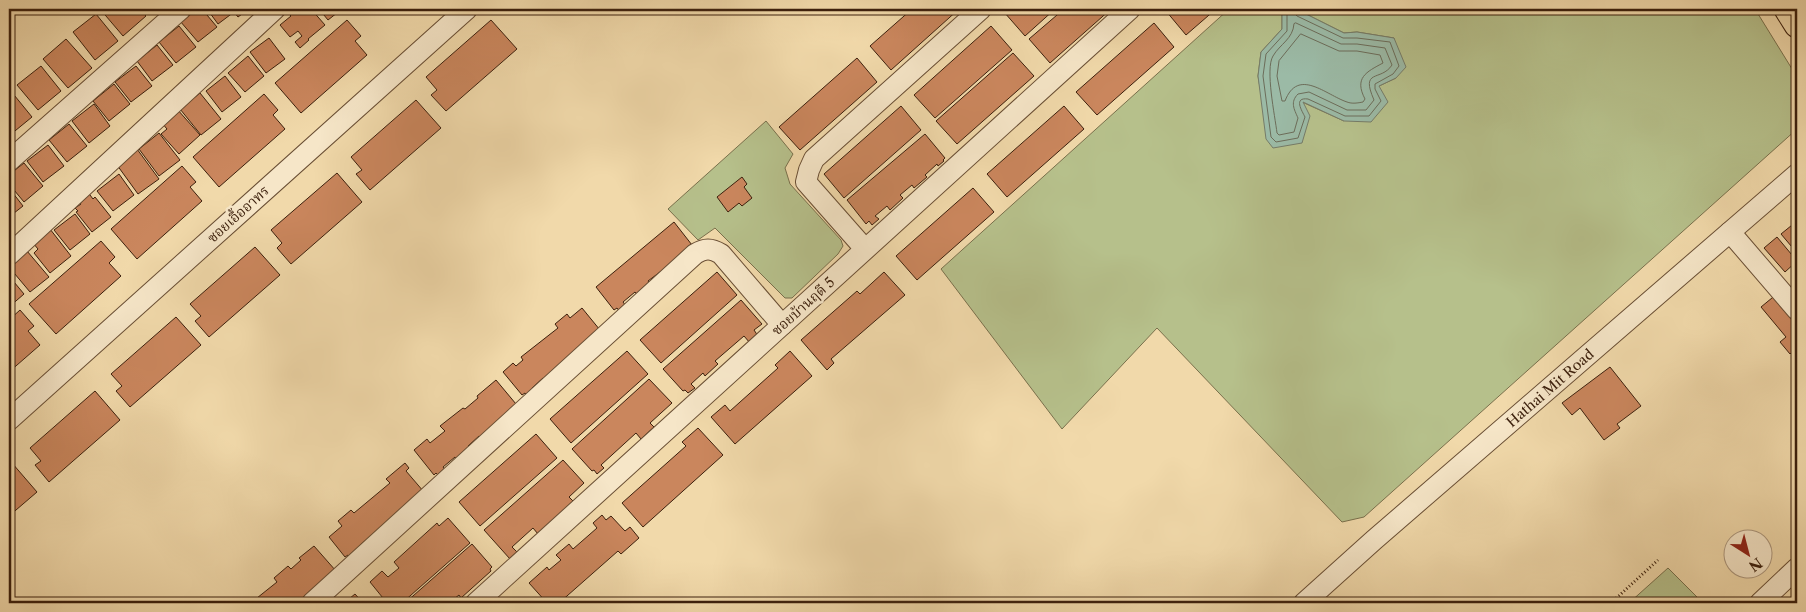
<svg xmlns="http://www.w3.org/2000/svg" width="1806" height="612" font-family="'Libre Caslon Text','Noto Serif Thai',serif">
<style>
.green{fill:#b6c08b;stroke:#79704c}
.water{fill:#9bbaa6;stroke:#757c69}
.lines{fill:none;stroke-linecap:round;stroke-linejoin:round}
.shore{stroke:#6c6d5a;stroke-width:1}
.building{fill:#ca865d;stroke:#3c200d}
.minor-casing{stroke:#694e34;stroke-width:22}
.major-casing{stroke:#3c200d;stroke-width:27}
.path{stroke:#3c200d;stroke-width:3;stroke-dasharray:1 2.5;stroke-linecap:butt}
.minor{stroke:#f6e6c8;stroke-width:20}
.major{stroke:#f1d9aa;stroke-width:25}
.labels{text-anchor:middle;stroke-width:5;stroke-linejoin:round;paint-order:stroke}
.street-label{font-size:14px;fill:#3c200d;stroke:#f6e6c8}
</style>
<rect width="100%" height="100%" fill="#f1d9aa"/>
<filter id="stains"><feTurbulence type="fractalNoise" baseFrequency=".004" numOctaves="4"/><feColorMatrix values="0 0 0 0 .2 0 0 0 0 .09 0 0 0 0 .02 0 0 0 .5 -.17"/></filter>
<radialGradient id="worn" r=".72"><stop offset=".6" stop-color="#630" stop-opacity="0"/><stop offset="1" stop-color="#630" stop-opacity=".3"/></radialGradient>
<g class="green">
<path d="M1229,9H1282V29L1261,52L1258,76L1263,105L1302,102L1344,121L1379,86L1396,78L1394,38L1357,32L1344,33L1296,9H1755L1797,77V129L1364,517L1342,522L1157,328L1062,429L941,269Z"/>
<path d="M766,121L793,154L785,168L790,184L841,240L843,246L838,254L792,298H785L715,228L698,240L668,209Z"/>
<path d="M1668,568L1703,603H1629Z"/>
</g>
<path class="water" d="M1282,9H1296L1344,33L1357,32L1394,38L1406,67L1396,78L1379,86L1388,102L1371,122L1344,121L1303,102L1310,116L1302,143L1273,148L1266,139L1258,76L1261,52L1282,29Z"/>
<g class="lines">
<g class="shore">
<path d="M1287,9V31L1266,54L1263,76L1271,137L1276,142L1298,138L1305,117C1302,111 1293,97 1308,99L1345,116H1369L1381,101L1375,89V84L1393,74L1399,66L1390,42L1357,38H1343L1297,16L1294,13L1293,9"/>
<path d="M1296,23L1341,44H1357L1385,48L1392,65C1381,82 1360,68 1374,100L1366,110H1347L1309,92L1298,94C1290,102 1294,109 1298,118L1294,132L1279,135L1277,133C1275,116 1265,69 1273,56C1280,44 1293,39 1294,24Z"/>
<path d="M1301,34L1339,51H1357L1380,55L1383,63C1366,72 1354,78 1365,99L1363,102C1358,103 1352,104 1347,102C1326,95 1298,67 1285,101H1282L1277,76L1279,61Z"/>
</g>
</g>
<g class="building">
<path d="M100,9H139L146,16L123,36Z"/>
<path d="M196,9H202L217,27L198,42L180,21Z"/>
<path d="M207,9H245L246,11L238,17L234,12L218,24Z"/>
<path d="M289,9H311L325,25L308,39L309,40L300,48L295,42L302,36L298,31L290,37L280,25L291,16L286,11Z"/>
<path d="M319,9H342L328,20Z"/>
<path d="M912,9H959L891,70L870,46Z"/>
<path d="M1008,9H1055L1025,36L1004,12Z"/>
<path d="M1064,9H1111L1050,63L1029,39Z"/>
<path d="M1168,9H1216L1186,35L1166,11Z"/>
<path d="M96,14L118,41L95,60L73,32Z"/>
<path d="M347,20L361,36L355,41L367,55L301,113L275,83Z"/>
<path d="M491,20L517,49L446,111L431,95L437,90L426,77Z"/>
<path d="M1154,23L1174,47L1097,115L1076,92Z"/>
<path d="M179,26L196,47L176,63L159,42Z"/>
<path d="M991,26L1012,50L935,118L914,95Z"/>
<path d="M269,38L285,59L266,73L250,52Z"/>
<path d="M66,39L92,68L68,88L43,59Z"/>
<path d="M157,45L173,65L152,81L137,61Z"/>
<path d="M1013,53L1034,76L957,144L936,121Z"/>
<path d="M248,56L264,76L245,92L228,73Z"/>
<path d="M857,58L877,82L800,150L779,127Z"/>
<path d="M41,66L61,91L38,110L17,85Z"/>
<path d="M136,66L152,86L131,102L115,82Z"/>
<path d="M225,76L241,97L222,112L206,91Z"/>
<path d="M114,84L130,104L109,121L93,101Z"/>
<path d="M10,90L32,117L10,135L9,92Z"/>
<path d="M200,93L221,119L201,135L180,109Z"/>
<path d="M264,94L278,110L273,115L285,129L219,187L193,157Z"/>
<path d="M416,100L441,128L370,190L356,174L362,170L351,157Z"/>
<path d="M94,104L110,126L89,143L72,121Z"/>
<path d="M901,106L921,130L844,198L824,174Z"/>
<path d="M1064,106L1084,129L1007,197L987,174Z"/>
<path d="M177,109L200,135L179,154L161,134L167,129L162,123Z"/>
<path d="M69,124L87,146L67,162L49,140Z"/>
<path d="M159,133L180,160L159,176L139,149Z"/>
<path d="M925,134L945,158L943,160L944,161L938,166L937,164L925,175L927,177L914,188L912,185L900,195L903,198L890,210L887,206L875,216L879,219L872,225L869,221L866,224L847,200Z"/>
<path d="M48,145L64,166L43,182L27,161Z"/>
<path d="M137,149L159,179L138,194L117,165Z"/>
<path d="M24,163L43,186L24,202L9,184V181L14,178L10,174Z"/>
<path d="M182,166L196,182L190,187L202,201L137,259L111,229Z"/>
<path d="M337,173L362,202L291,264L277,248L282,243L271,230Z"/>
<path d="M119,174L134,195L113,211L97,191Z"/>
<path d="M742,177L747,184L744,187L752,198L742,206L739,203L728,212L717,197Z"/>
<path d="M9,188L23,206L9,217Z"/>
<path d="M973,188L994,212L917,280L896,256Z"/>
<path d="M87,191L93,199L95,197L111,217L92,232L76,212L78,211L75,208L81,204L77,199Z"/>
<path d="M75,214L90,234L70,250L54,230Z"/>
<path d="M1797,221V253L1781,234Z"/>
<path d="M674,222L692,245L662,275L660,272L648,281L651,285L638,296L635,292L623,302L626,306L620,312L617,308L614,310L596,287Z"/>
<path d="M50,229L71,256L50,273L34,253L38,249L33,243Z"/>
<path d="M1777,237L1797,261L1785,272L1764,248Z"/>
<path d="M101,241L115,257L109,263L121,276L56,334L29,304Z"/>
<path d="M255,247L280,275L209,337L195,321L201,316L190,304Z"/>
<path d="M27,251L49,277L30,292L9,267Z"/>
<path d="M717,272L737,295L661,363L640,340Z"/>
<path d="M884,272L905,295L831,359L834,363L827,370L801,340L857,291L860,294Z"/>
<path d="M9,276L24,294L9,307Z"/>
<path d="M1778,293L1797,317V347L1790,354L1780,342L1786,337L1761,307Z"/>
<path d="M741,300L762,324L754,330L758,336L750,343L744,336L715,361L718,364L705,376L703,373L691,384L695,388L688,393L685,390L683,391L663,369Z"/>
<path d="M582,308L600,330L546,381L543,378L532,388L535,392L528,397L525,393L522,395L503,372L513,363L516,366L523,360L521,357L558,328L555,324L567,314L570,318Z"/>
<path d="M20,310L34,326L28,331L40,345L9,372V320Z"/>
<path d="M176,317L201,345L130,407L116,391L122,386L111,374Z"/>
<path d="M627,351L648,374L571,443L550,419Z"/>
<path d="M790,351L812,376L735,444L711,417L725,405L730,411L778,368L775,365Z"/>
<path d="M1610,367L1641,406L1617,424L1620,428L1604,440L1580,408L1572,415L1562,403Z"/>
<path d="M649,379L672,403L650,423L654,427L641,439L636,433L601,465L604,468L597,474L594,470L592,471L572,449Z"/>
<path d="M496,380L521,410L482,439L479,436L468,446L471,449L457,460L455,457L443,467L446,471L439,476L436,473L434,475L414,450L427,439L430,443L445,431L440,426L463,408L465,409L478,398L477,396Z"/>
<path d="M95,391L120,420L49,482L35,465L41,461L30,448Z"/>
<path d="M698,428L723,455L643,527L622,503L686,446L682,442Z"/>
<path d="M536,434L557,458L480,526L459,502Z"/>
<path d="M563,460L584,483L569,497L574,502L538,534L533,528L512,547L517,552L510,559L484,530Z"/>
<path d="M12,463L37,492L9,516V466Z"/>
<path d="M405,463L409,468L406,471L424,492L369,543L366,540L355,550L358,554L351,559L348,555L345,557L329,537L342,526L338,521L351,510L354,513L390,483L386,479Z"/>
<path d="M602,515L606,520L611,516L625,531L630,527L639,538L621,554L618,551L559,603H547L529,583L547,567L549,570L561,560L556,555L569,544L573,549L597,528L593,523Z"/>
<path d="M448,518L470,543L402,603H387L370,582L382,571L388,577L399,568L394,562L437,523L439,526Z"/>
<path d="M472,544L492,567L490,569L491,571L461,598L459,595L449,603H405Z"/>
<path d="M314,546L336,571L305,601L303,598L296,603H249L251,601L252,602L277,582L274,578L288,566L291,569L301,560L299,558Z"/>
<path d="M355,594L363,603H344Z"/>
</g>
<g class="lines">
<g class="minor-casing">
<g id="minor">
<path d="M9,161L181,9"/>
<path d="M1730,232L1797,310"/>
<path d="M865,249L806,182L809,170L814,159L981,9"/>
<path d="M9,255L275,9"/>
<path d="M9,420L467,9"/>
<path d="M312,603L695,254C705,248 711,248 721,254L782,325"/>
<path d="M476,603L1130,9"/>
<path d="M1304,603L1374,540L1797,174"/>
<path d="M1760,603L1797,568"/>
</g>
</g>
<g class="major-casing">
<path id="major" d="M1787,9L1797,25"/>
</g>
<path class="path" d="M1611,603L1658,560"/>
<use href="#minor" class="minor"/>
<use href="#major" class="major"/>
</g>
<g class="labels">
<g class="street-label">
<text transform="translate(238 214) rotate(-42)" y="5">ซอยเอื้ออาทร</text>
<text transform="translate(803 306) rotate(-42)" y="5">ซอยบ้านฤดี 5</text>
<text transform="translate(1550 388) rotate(-41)" y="5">Hathai Mit Road</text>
</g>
</g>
<rect width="1806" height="612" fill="none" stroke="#f1d9aa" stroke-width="30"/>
<rect x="10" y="10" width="1786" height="592" fill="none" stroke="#3c200d" stroke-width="2.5"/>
<rect x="15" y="15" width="1776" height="582" fill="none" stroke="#3c200d"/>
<g transform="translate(1748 554) rotate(144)"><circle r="24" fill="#f6e6c8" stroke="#ac977d"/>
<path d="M0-4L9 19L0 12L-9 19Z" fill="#8f2418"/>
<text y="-8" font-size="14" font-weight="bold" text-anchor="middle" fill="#3c200d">N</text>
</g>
<rect width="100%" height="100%" filter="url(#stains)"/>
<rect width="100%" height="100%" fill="url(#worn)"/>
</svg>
